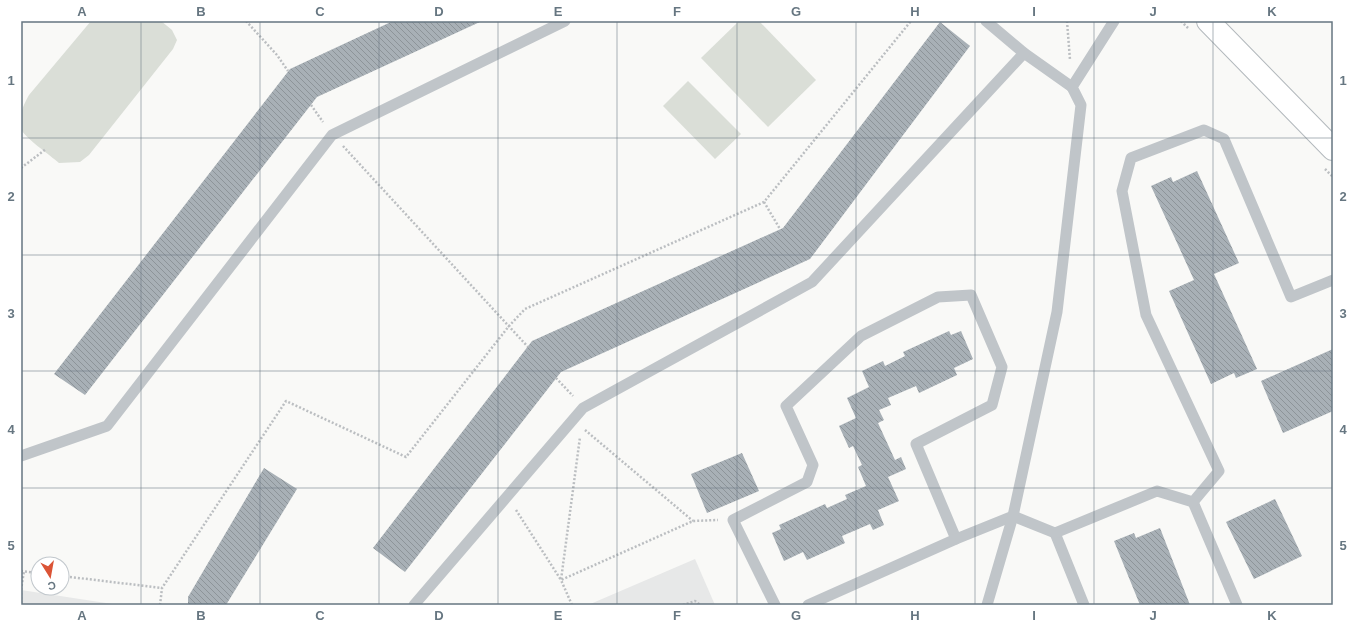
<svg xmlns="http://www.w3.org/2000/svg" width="1354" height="626" font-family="Arial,sans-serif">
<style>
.built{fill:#e7e8e8}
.pitch{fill:#daded7}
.building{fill:url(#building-back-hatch)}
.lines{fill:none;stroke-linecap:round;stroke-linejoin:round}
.secondary-casing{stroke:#b3b9bd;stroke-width:24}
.path{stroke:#bbbec1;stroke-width:2.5;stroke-dasharray:2 2;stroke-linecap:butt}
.lane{stroke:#c0c5c9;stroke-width:11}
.secondary{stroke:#fff;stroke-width:22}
.grid{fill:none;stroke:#667681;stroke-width:1;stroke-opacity:0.55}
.neatline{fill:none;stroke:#667681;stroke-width:1.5}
.grid-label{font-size:13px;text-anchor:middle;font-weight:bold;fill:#667681}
</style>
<defs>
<pattern id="building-back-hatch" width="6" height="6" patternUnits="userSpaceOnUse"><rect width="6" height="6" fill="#a8b0b6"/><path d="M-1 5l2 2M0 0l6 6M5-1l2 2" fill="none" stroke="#8d9499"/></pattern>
</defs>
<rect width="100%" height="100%" fill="#f9f9f7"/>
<g class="built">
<path d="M695,559L715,605H588Z"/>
<path d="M21,590L119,605H21Z"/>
</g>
<g class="pitch">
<path d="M91,21H161L172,30L177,40L173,49L89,155L80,162L59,163C51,156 24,137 21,129C17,118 24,104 29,95Z"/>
<path d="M739,21H759L816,80L768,127L701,58Z"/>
<path d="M688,81L741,134L715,159L663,106Z"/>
</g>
<g class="building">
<path d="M393,21H482L317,97L85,395L54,374L290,69Z"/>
<path d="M940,22L970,46L810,259L561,372L405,572L373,548L532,341L783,228Z"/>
<path d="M1197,171L1239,263L1214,274L1257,369L1236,378L1234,373L1211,384L1169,291L1194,280L1151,186L1171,177L1173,182Z"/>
<path d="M949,331L951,335L961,331L973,359L954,368L957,375L919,393L916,386L888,398L891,405L879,410L884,420L878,423L895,460L901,457L906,469L888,477L899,501L878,510L884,525L873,530L870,524L842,536L845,543L807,560L803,552L784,561L772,533L781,529L779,525L825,504L827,508L847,499L845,495L866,486L858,467L862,465L853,446L849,448L839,426L856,418L847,398L869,387L862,371L883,361L885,366L905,356L903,352Z"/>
<path d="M1333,349V411L1283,433L1261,381Z"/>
<path d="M742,453L759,491L707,513L691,474Z"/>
<path d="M264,468L297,489L226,605H188V597Z"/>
<path d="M1275,499L1302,556L1254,579L1226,522Z"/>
<path d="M1160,528L1190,605H1140L1114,541L1134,533L1136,538Z"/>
</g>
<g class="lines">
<g class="secondary-casing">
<path id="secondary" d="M1208,21L1333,149"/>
</g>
<g class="path">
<path d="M246,21L277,55L288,71"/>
<path d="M1067,21L1070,60"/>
<path d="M1181,21L1188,28"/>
<path d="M311,105L323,122"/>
<path d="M343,146L528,347"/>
<path d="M21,168L46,149"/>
<path d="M1325,169L1333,177"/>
<path d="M764,202L780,229"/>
<path d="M556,378L573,396"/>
<path d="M585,430L693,521"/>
<path d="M516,510L561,580L693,521L718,520"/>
<path d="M21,571L38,573"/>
<path d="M62,576L162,588"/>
<path d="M21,590L24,571"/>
<path d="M21,593V605"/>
<path d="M160,605L162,588L286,401L406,457L509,326L525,309L764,202L911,21"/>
<path d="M572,605L561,580L580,437"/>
<path d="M683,605L695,601L700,605"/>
</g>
<g class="lane">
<path d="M986,21L1024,53L1072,87"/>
<path d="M21,456L107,426L332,135L565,21"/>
<path d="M1193,502L1237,605"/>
<path d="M1055,533L1084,605"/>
<path d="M414,605L583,408L812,282L1024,53"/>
<path d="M775,605L733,520L807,482L813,465L786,406L861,336L938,297L971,295L1002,367L992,405L916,444L956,539"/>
<path d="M808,605L956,539L1013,516L1055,533L1157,491L1193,502L1219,471L1146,315L1122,191L1131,158L1204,130L1224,139L1291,297L1333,280"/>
<path d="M987,605L1013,516L1057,312L1081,105L1072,87L1114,21"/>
</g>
<use href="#secondary" class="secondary"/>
</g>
<path class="grid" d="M141,21V605M260,21V605M379,21V605M498,21V605M617,21V605M737,21V605M856,21V605M975,21V605M1094,21V605M1213,21V605M21,138H1333M21,255H1333M21,371H1333M21,488H1333"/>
<rect width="1354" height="626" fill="none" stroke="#ffffff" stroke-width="44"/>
<g transform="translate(50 576) rotate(169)"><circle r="19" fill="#ffffff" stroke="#c2c8cd"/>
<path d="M0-3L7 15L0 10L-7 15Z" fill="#db5436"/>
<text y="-6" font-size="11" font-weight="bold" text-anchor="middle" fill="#667681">С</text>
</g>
<rect x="22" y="22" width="1310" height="582" class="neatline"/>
<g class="grid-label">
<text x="82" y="16">A</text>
<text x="201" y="16">B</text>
<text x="320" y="16">C</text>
<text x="439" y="16">D</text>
<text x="558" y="16">E</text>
<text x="677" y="16">F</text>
<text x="796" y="16">G</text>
<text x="915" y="16">H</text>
<text x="1034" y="16">I</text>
<text x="1153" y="16">J</text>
<text x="1272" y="16">K</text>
<text x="11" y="85">1</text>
<text x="1343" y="85">1</text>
<text x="11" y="201">2</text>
<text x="1343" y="201">2</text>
<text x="11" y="318">3</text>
<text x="1343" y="318">3</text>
<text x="11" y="434">4</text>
<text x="1343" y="434">4</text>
<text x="11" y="550">5</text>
<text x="1343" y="550">5</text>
<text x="82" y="620">A</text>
<text x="201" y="620">B</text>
<text x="320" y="620">C</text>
<text x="439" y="620">D</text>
<text x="558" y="620">E</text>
<text x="677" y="620">F</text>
<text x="796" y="620">G</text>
<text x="915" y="620">H</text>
<text x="1034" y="620">I</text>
<text x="1153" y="620">J</text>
<text x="1272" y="620">K</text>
</g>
</svg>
